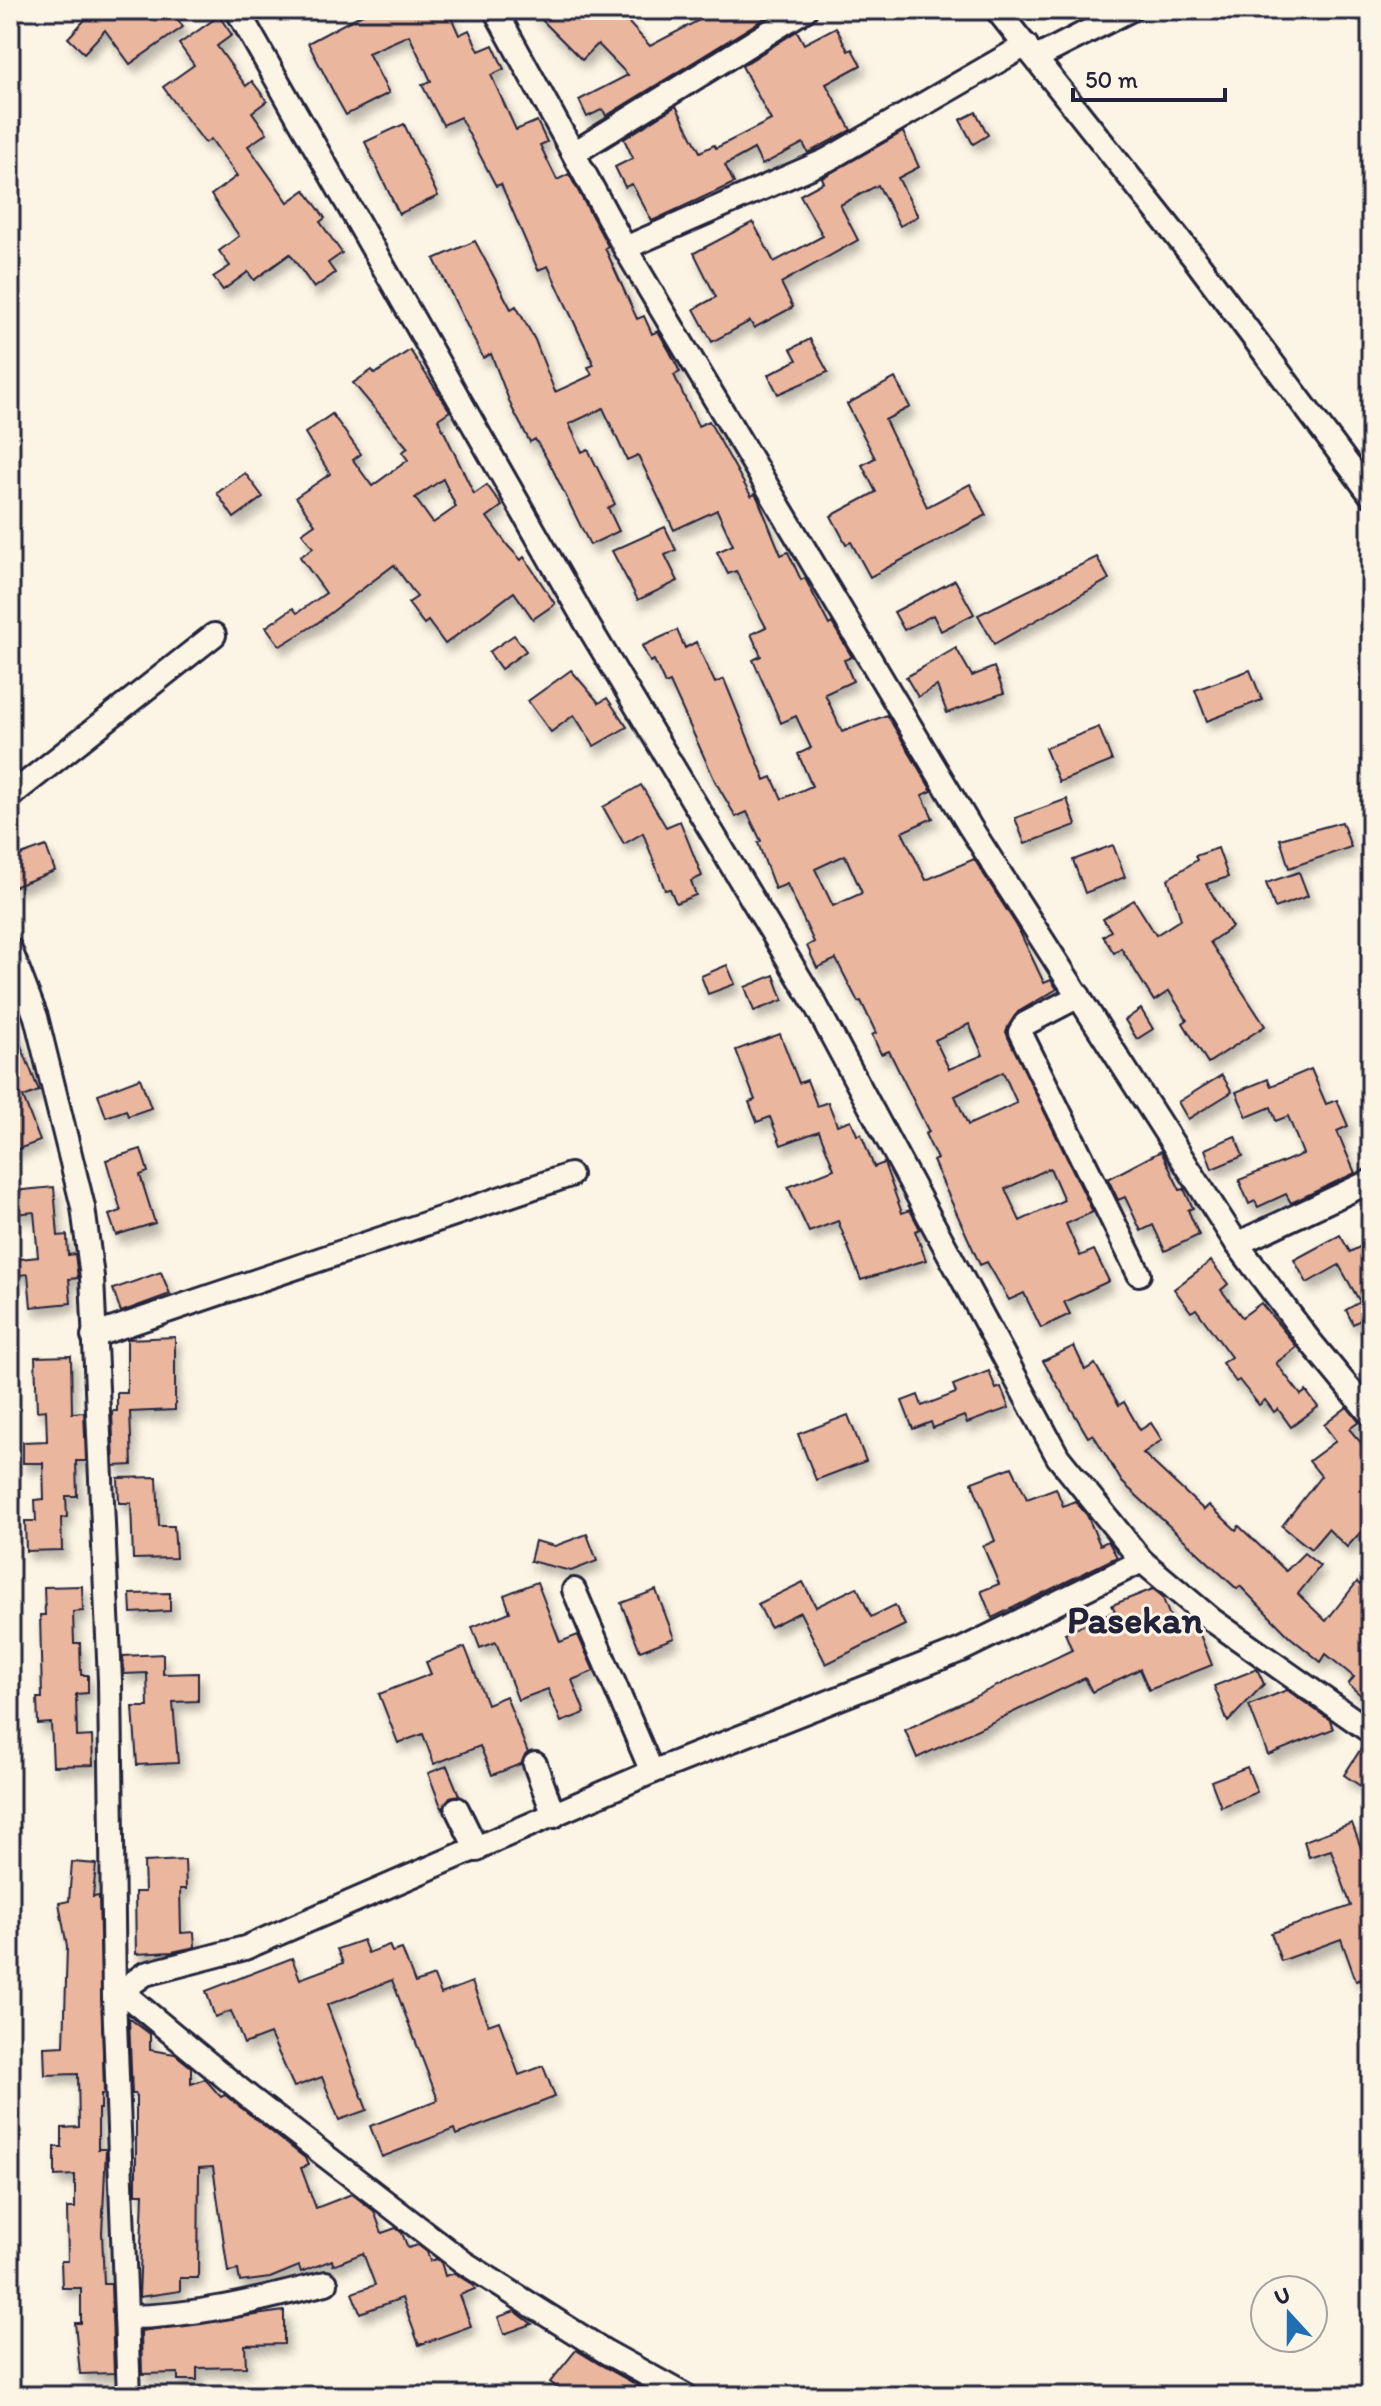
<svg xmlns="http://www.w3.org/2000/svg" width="1381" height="2406" font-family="Itim,sans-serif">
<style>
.building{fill:#ebb69e;stroke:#22223b;stroke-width:2;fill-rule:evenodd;filter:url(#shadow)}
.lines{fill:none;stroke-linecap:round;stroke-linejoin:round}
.minor-casing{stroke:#22223b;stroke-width:28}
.minor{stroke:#fcf5e5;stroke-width:22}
.labels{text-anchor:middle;stroke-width:6;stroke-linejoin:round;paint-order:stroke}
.quarter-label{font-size:38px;font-weight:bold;fill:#22223b;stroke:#fcf5e5}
</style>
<defs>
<filter id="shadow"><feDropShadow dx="4.5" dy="8" stdDeviation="4" flood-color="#0004"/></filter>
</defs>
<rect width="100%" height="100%" fill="#fcf5e5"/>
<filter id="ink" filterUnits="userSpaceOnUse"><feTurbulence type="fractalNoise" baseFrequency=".0125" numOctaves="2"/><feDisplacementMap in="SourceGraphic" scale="16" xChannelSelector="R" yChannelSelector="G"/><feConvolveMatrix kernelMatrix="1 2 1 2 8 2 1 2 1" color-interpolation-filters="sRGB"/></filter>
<g filter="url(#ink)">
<g class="building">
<path d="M94,10H171L183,27L130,64L105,30L84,53L68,38Z"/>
<path d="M370,10H448L459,35L469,30L479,51L493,45L504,69L491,75L516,130L537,121L547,142L540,145L557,180L569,174L608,246L605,248L637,319L644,316L652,334L658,331L670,352L680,372L674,375L698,426L709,421L751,496L755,494L758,499L781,555L788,552L801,580L805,578L829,625L832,623L852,657L844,660L853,681L825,694L842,732L887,715L932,791L922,795L933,818L902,832L926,880L974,859L1017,926L1044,983L1051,980L1057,989L1018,1012L1006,1032L1093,1212L1066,1224L1080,1256L1094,1250L1109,1281L1064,1302L1070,1314L1041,1328L1024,1293L1009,1300L987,1262L980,1265L933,1161L937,1159L925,1134L929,1132L889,1051L881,1054L872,1035L876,1033L861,1001L858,1002L836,959L817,968L807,946L814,942L787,884L775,889L758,843L761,841L747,812L736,817L715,781L670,682L665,684L654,660L650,662L642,646L677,630L685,648L696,642L715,683L724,679L765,780L772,777L782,799L812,786L798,754L811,748L796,716L781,723L753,660L761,656L751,634L766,627L736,571L728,574L717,552L733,545L717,510L674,530L638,455L627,460L603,408L569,424L582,452L588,449L615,504L608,508L619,531L590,545L550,464L535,439L530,442L512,408L491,354L483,358L434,259L475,241L511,309L516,306L535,340L555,392L592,375L588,367L594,365L548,266L538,270L501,184L496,186L460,117L443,125L422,85L431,81L409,35L368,53L389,93L346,115L337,99L308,43ZM845,855L862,893L833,906L815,869ZM969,1024L983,1055L949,1069L935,1040ZM1003,1072L1017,1103L968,1125L955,1096ZM1050,1168L1064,1200L1020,1221L1005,1189Z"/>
<path d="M532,10H617L650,46L707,16L703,10H778L606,116L603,109L587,117L579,100L628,75L598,44L582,60Z"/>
<path d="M219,16L232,35L217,46L246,86L252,81L267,101L252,112L267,133L248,146L288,202L305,190L325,218L320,222L342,253L328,263L335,273L314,288L290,254L254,280L248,272L223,290L213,277L230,266L219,251L239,236L211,195L237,176L211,139L205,143L163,87L194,65L179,44Z"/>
<path d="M836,27L848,51L852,49L861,65L826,84L851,130L808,153L803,143L762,165L754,149L725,165L734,183L652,221L632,184L625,187L615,167L633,158L624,139L676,106L700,152L714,145L716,148L771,120L742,66L797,31L804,44Z"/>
<path d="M976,112L988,135L973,144L960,120Z"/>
<path d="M404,124L438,196L399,214L365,142Z"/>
<path d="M903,132L919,167L898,178L918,216L900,226L878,185L840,205L858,240L781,283L793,307L754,328L750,321L712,342L694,309L716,297L694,253L753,222L774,262L823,236L800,195L824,182L822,178Z"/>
<path d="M810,339L828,372L778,394L768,375L797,360L791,349Z"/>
<path d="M410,350L450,411L438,419L474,494L487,485L502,506L487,517L508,546L521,560L524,557L555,604L533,619L514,592L445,644L428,621L424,624L408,603L417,597L394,565L316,624L280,646L266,627L293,608L297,613L326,593L300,557L313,548L302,533L315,524L296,497L330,474L305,433L332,414L361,454L353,460L372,486L408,460L402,452L408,448L353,383L372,370L375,374ZM443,479L456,507L433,523L415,498Z"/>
<path d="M895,378L910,407L885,420L927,507L970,484L986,515L870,577L851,542L846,544L831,516L876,492L862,465L875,458L847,404Z"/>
<path d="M245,473L263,497L234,518L217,493Z"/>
<path d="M665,527L676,550L665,555L678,581L638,600L612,551Z"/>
<path d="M1097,557L1109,579L994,644L978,615Z"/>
<path d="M955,580L974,614L941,631L933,615L904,630L894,612Z"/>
<path d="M514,635L526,651L501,669L489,652Z"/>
<path d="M956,648L972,676L994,667L1004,693L947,713L937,686L918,697L906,677Z"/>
<path d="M571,670L599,703L607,698L627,727L594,746L574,715L551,732L528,701Z"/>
<path d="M1250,670L1262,700L1207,721L1195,690Z"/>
<path d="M1099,727L1112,761L1059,782L1045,748Z"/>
<path d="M641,785L666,827L680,821L702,876L691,881L696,895L676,903L670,889L665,890L643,833L624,844L603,807Z"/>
<path d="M1067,799L1076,825L1025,844L1015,818Z"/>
<path d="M1342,822L1351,847L1289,868L1280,839Z"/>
<path d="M1113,845L1125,877L1085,893L1073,860Z"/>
<path d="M46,846L55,871L13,887L10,859Z"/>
<path d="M1218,848L1228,877L1206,884L1232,927L1210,942L1265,1026L1208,1063L1183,1023L1187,1020L1169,991L1154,1001L1121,948L1114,953L1103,936L1111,931L1103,919L1134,900L1156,935L1181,919L1168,879L1197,860L1195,856Z"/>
<path d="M1299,872L1308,896L1275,908L1266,883Z"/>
<path d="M727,965L735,984L708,994L701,976Z"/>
<path d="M774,975L783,1000L754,1011L745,987Z"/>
<path d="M1141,1009L1153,1029L1137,1039L1125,1020Z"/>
<path d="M10,1018L39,1091L23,1097L40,1141L10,1152Z"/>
<path d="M780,1034L799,1083L807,1080L817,1106L828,1102L837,1125L851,1120L857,1135L861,1134L874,1167L884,1163L902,1213L910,1210L920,1229L915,1231L926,1260L861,1280L838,1221L809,1232L788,1187L834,1169L819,1131L781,1145L770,1117L757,1122L749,1102L755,1100L736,1050Z"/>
<path d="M1311,1069L1326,1104L1337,1100L1348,1126L1337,1131L1355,1173L1291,1203L1286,1194L1258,1207L1255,1201L1249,1204L1239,1180L1303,1154L1288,1116L1276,1121L1271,1107L1247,1117L1236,1092L1268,1079L1271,1086Z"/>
<path d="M1222,1075L1232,1092L1188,1119L1178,1102Z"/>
<path d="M140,1078L151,1108L128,1116L126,1110L106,1117L98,1094Z"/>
<path d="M1235,1136L1243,1156L1212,1169L1205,1149Z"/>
<path d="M141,1149L148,1172L140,1175L155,1223L116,1235L109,1215L121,1211L106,1160Z"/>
<path d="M1161,1151L1180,1190L1184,1189L1193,1208L1188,1210L1199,1235L1165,1251L1153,1225L1141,1231L1125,1197L1118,1200L1108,1179Z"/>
<path d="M54,1187L58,1236L67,1235L68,1255L75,1254L78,1278L69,1279L71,1303L31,1307L28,1274L10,1276V1260L38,1257L34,1212L15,1214L13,1191Z"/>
<path d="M1340,1235L1350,1252L1371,1241V1323L1367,1316L1353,1324L1346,1310L1360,1302L1339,1265L1307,1283L1294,1260Z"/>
<path d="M1211,1261L1228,1284L1221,1290L1242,1317L1261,1303L1297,1347L1276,1363L1301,1395L1306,1391L1318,1407L1291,1427L1278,1409L1274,1412L1265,1400L1259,1405L1239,1380L1236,1382L1222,1363L1231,1357L1196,1309L1191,1312L1174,1289Z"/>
<path d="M161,1272L170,1294L121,1312L113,1289Z"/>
<path d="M175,1337V1410L130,1412L132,1465L114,1466L112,1411H117V1393H127V1339Z"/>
<path d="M1074,1346L1085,1370L1095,1364L1119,1405L1124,1402L1140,1430L1151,1423L1162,1440L1143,1453L1204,1510L1209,1505L1236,1530L1239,1526L1286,1571L1304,1553L1320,1566L1298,1594L1326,1621L1357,1582L1360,1585L1371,1573V1691L1364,1698L1348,1684L1354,1677L1326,1654L1321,1662L1290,1637L1240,1586L1237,1589L1122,1482L1093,1434L1088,1437L1043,1361Z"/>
<path d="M71,1356L72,1413L84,1412L86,1461H76L77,1496H66L67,1517L61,1518L62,1550L26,1551L25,1521H36L35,1500L44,1499L43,1463H23V1442L47,1441L46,1410L37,1411L35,1357Z"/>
<path d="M989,1371L996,1389L1001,1387L1009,1408L967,1423L964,1416L933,1428L931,1422L913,1429L902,1401L918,1395L922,1406L956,1393L953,1385Z"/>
<path d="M1347,1407L1359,1422L1349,1429L1371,1454V1521L1347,1547L1328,1529L1311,1549L1282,1526L1321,1476L1309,1461L1336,1441L1324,1425Z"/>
<path d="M848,1415L866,1461L816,1480L798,1434Z"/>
<path d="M1012,1467L1027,1499L1056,1488L1063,1506L1075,1501L1087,1515L1100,1545L1108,1541L1117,1557L992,1618L981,1591L999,1584L983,1546L995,1541L972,1482Z"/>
<path d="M157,1477L159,1526H174L176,1558L133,1559L131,1503H119L118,1478Z"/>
<path d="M587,1534L597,1561L571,1571L530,1561L535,1541L555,1546Z"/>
<path d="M537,1582L560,1642L578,1635L594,1671L572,1680L585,1713L561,1722L548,1689L518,1700L496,1642L480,1648L472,1627L510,1612L504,1595Z"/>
<path d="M803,1582L816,1607L857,1587L871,1617L895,1605L905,1625L826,1664L800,1612L770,1627L758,1604Z"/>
<path d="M82,1586L83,1611L73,1612L74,1643H80L81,1675H88V1693L76,1694L77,1737L92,1736L93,1765L53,1766L51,1723L38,1724L37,1698H42L40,1615H45L44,1587Z"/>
<path d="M1153,1589L1162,1596L1177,1635L1197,1627L1212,1665L1149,1690L1140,1669L1092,1692L1085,1678L917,1758L905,1730L1072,1650L1065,1633L1115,1611L1112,1605Z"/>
<path d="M656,1590L674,1638L640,1651L621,1603Z"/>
<path d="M170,1593V1611L131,1613L130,1594Z"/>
<path d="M465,1647L487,1704L506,1696L528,1753L521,1764L492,1775L480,1746L434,1764L423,1734L398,1743L379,1694L431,1674L426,1662Z"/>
<path d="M163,1654V1674L198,1673V1701L173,1702L178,1763L137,1765L133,1707H148L147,1673L124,1674L123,1656Z"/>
<path d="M1257,1669L1264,1684L1228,1722L1214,1686Z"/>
<path d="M1287,1690L1330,1720L1333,1729L1268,1755L1249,1705Z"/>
<path d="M1364,1744L1371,1746V1793L1344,1775Z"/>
<path d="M447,1766L459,1795L450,1797L442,1809L428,1773Z"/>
<path d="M1247,1767L1257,1792L1221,1807L1211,1781Z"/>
<path d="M1352,1823L1366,1862L1371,1861V1976L1356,1981L1341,1939L1281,1961L1271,1933L1351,1906L1331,1850L1309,1857L1304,1841Z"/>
<path d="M185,1860L186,1889H180L181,1933L194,1932L195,1947L172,1952L136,1954L135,1892H145L144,1862Z"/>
<path d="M72,1862L96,1864L93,1897L99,1896L104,2094H101V2109H98V2149H106L102,2233L104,2284H111L114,2373L80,2374L75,2323H81V2288H62L61,2261H68L67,2208H75V2175L55,2176V2147H62V2128L79,2127L78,2074L45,2075L44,2047L64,2046L67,1947L59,1903L69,1901Z"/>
<path d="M363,1940L368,1953L389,1945L392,1952L402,1949L415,1983L434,1976L441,1994L472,1982L488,2025L499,2021L519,2075L543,2066L555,2097L456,2135L454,2129L382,2157L370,2126L438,2100L392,1980L327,2005L367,2110L339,2120L322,2077L294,2087L270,2034L244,2044L231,2011L215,2017L206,1991L292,1958L300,1979L343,1963L337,1949Z"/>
<path d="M129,2018L150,2034V2050L175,2054L191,2067V2084L205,2079L221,2097L225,2095L305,2158L308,2165L301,2168L316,2208L352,2194L374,2211L382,2233L396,2228L402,2233L408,2248L418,2245L427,2252L430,2261L436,2259L441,2262L445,2276L454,2273L473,2285L475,2289L460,2295L471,2326L419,2345L402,2298L360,2313L352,2293L375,2285L363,2253L333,2265L332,2260L301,2272L299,2266L270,2278L240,2282L238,2270L228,2272L213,2167L199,2168L198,2278H180V2291L139,2297L143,2194H136V2094H132Z"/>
<path d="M284,2311V2344L245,2345L246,2367L197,2368V2380H178V2373L142,2374L141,2331Z"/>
<path d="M515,2311L532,2324L504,2334L498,2317Z"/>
<path d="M576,2350L599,2364L657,2396H568L550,2382Z"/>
</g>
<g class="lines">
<g class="minor-casing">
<g id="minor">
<path d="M237,10L587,624L815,1004L1058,1457L1142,1561L1212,1620L1371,1732"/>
<path d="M495,10L625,248L970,827L1237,1244L1309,1340L1371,1415"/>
<path d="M997,10L1194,258L1371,495"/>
<path d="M1036,58L1130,10"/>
<path d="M574,153L805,10"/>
<path d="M625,248L827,160L1026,45"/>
<path d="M10,796L214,635"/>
<path d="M10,949L36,1017L83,1207L92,1277L110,1681L114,1996L129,2396"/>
<path d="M1079,996L1025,1024L1020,1032L1139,1274"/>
<path d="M1237,1244L1371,1181"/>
<path d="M93,1336L570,1175"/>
<path d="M574,1590L652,1772"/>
<path d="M535,1764L554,1816"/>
<path d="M457,1809L477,1850"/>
<path d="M121,1991L249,2097L463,2262L606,2352L686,2396"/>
<path d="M114,1996L145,1974L245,1948L652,1772L961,1650L1142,1561"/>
<path d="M126,2317C195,2317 260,2300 326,2283"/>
</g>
</g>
<use href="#minor" class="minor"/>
</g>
</g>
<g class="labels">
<g class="quarter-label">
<text x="1135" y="1633">Pasekan</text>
</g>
</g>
<rect width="1381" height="2406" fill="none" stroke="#fcf5e5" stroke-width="40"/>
<rect x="20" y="20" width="1341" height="2366" fill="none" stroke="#22223b" stroke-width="3" filter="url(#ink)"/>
<g transform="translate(1289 2314) rotate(339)"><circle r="38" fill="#fcf5e5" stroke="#a5a1a1" stroke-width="2"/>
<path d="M0-6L14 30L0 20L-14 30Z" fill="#1f6fb2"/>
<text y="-12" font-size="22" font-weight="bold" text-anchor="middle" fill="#22223b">U</text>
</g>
<path d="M1073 88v12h152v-12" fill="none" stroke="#22223b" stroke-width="4"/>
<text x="1085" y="88" font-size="24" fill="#22223b" stroke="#fcf5e5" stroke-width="6" paint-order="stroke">50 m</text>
</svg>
